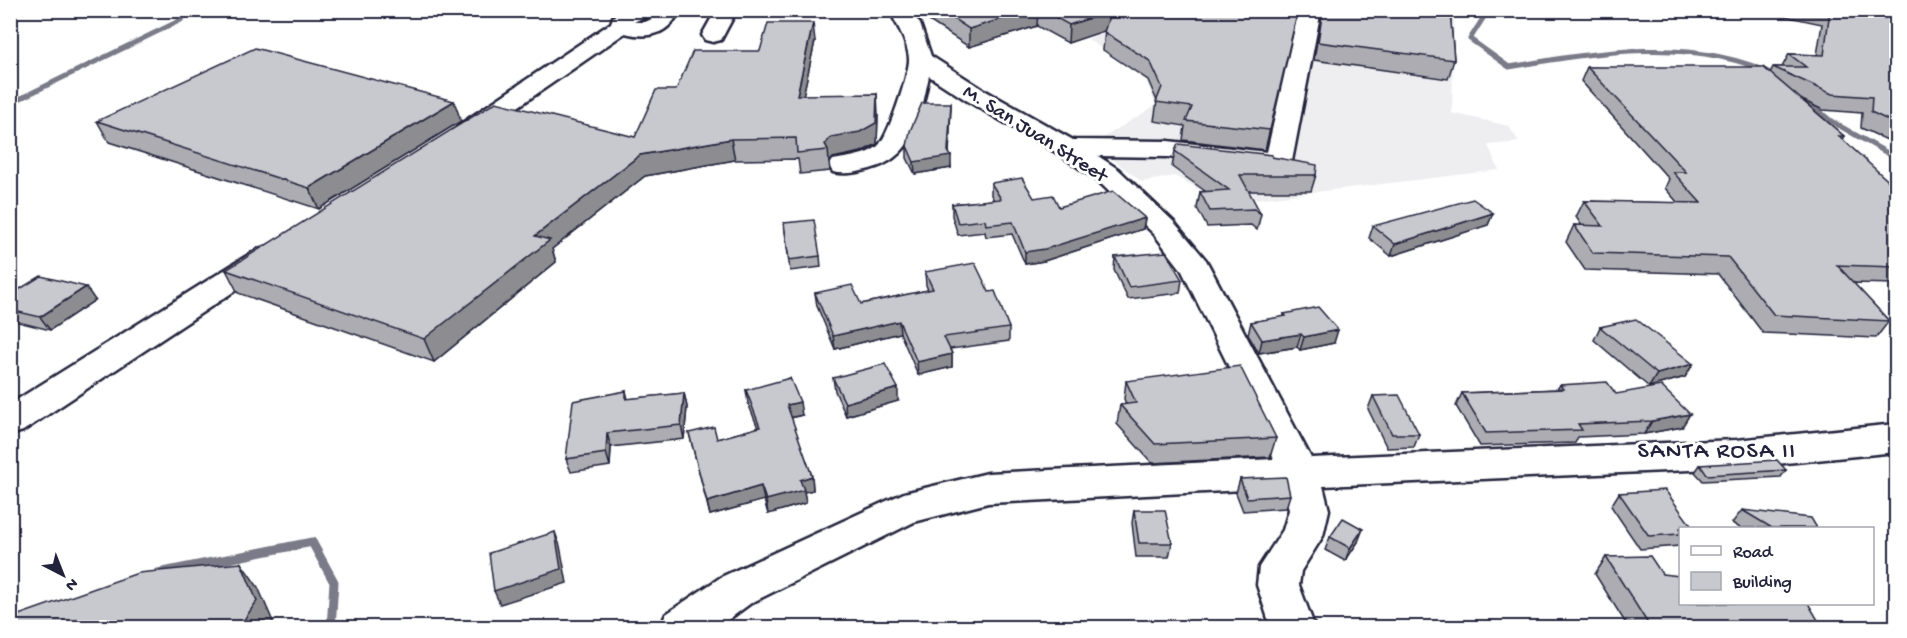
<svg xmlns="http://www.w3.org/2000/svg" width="1907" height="638" font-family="'Gochi Hand',sans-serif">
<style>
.built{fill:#eeeef1}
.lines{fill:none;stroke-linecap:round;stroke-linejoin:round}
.stream-far1{stroke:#7a7a88;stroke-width:5}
.stream{stroke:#7a7a88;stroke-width:9}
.minor-casing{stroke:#22223b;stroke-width:5}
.minor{fill:#fff;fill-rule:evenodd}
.wall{fill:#acacb2;stroke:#22223b;stroke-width:1.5}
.shaded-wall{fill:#8c8c91;stroke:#22223b;stroke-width:1.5}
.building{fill:#c8c8cf;stroke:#22223b;stroke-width:1.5}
.labels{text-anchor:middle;stroke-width:6;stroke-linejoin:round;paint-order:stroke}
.street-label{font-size:21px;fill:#22223b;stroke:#fff}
.quarter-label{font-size:24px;letter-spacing:1.5px;fill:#22223b;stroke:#fff}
</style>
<rect width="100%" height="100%" fill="#fff"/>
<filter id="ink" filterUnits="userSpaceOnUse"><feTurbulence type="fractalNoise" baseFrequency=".0167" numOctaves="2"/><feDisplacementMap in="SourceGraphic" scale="12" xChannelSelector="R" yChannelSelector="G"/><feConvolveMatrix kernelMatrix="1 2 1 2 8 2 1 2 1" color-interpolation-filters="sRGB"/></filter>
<g filter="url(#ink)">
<path class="built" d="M1167,11H1454L1452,113L1509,126L1519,142L1488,145L1499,170L1223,203L1175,176L1142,182L1093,144L1156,105L1146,81L1088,39L1115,25Z"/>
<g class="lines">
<g class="stream-far1">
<path d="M1483,10L1487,12L1470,39L1509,67C1596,52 1695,35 1777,76"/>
<path d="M1802,97L1831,121L1896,158"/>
<path d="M10,111L19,99L181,20L187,10"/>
</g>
<path class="stream" d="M158,573L312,542L334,582L331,628"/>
<g class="minor-casing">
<g id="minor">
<path d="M621,10H668L675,19C663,36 644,38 625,33L477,135L468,138L459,135L455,130L459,125L611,23L613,17ZM644,17L652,19L645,22H634Z"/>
<path d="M716,10H737L721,40L713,42L705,40L702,35Z"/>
<path d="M889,10H910L920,24L931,56L984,90L1073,140L1168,141L1267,152L1299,10H1321L1292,161L1288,167L1278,169L1168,157L1098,156L1118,169L1174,222L1206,260L1311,458L1736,440L1896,424V452L1736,468L1323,486L1329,510L1323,536L1301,571L1299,585L1315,628H1271L1257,585L1259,567L1283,530L1289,510L1284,488L988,503L914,522L751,603L717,628H660L666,614L721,577L904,493L988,473L1274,459L1181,269L1154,234L1098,181L1059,154L966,100L929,76C920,116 916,157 870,169C858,172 846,175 833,172L829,166L833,160C848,157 865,156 877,147C888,139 908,76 909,61C910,47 896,22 889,10Z"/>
<path d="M269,246L280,249L284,255L280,261L23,431L10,435V404L258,249Z"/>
</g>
</g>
<use href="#minor" class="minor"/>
</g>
<g class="wall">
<path d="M923,10H1298L1265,150L1183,140L1185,126L1154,121L1157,101L1148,80L1103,50L1105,30L1068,43L1037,26L969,47L923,17Z"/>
<path d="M1322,10H1450L1454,60L1448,79L1314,60Z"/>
<path d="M1765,10H1896V144L1861,128L1862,113L1823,110L1800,99L1844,136L1842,140L1896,188V284L1853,283L1889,321L1876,338L1763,333L1718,274L1585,270L1566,242L1574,225L1582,226L1576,217L1584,201L1678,203L1665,188L1669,179L1581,81L1587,67L1770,73L1773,67H1782L1789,54L1817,55L1822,24L1765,12Z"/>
<path d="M815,41L803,95L878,114L877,144L861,152L833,158L829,162L830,171L800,174L798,159L735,160L645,176L552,249L556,262L434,362L238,293L226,270L635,137L676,90L760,51Z"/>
<path d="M951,103L949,152L951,168L915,174L907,158V146Z"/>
<path d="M97,121H461L319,209L109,142Z"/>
<path d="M1175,151L1316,175L1311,191H1248L1261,214L1257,230L1251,225L1207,227L1197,208L1200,192L1205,191L1172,167Z"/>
<path d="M991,183L1059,207L1145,218L1143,229L1044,261L1025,264L1012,234L986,237L985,232L958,235L952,216V204L994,200L991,195Z"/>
<path d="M1493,213L1488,225L1391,256L1369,238L1373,226Z"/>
<path d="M784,223L820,256L821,267L790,271Z"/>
<path d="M1115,257L1182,280L1180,293L1128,299L1114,270Z"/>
<path d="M925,272L989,292L1009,328V341L950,349L952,354V367L918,375L900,333L835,349L817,306L815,293L861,304L928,290L926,285Z"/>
<path d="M10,295L95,300L50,330L10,320Z"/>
<path d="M1284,314L1334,343L1300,350L1297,347L1259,353L1248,335L1251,322L1284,317Z"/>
<path d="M1600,327L1693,364L1685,377L1649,387L1594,340Z"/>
<path d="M833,378L898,401L846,416L835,391Z"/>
<path d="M1126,381L1276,438L1270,457L1152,463L1117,424L1120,405L1126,404L1124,399Z"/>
<path d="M1560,385L1616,394L1682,427L1644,434L1578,437L1575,443L1480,446L1456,406L1462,393L1557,389Z"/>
<path d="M746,390L802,415L791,418L812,476L813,490L804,492L806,503L768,514L764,500L710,515L689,433L717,439L758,428L748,403Z"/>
<path d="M626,391L628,399L684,393L687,407L684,439L611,447L610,466L571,472L566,459Z"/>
<path d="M1373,396L1419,434L1414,447L1387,448L1368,409Z"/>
<path d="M1700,465L1786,470L1781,477L1703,481L1695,472Z"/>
<path d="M1240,479L1290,495L1286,508L1243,511L1236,493Z"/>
<path d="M1619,493L1680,528V546L1640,549L1611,506Z"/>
<path d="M1134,510L1172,543L1169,557H1136L1132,523Z"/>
<path d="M1742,510L1817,528H1740L1732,523Z"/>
<path d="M1330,537L1358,542L1345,561L1325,550Z"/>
<path d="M1606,557L1662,574L1822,627H1628L1595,574Z"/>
</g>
<g class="shaded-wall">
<path d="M287,10H301L289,13Z"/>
<path d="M1030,10H1038L1037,26L969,47V29Z"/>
<path d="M1111,11L1110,29L1068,43L1069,25Z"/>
<path d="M813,23L815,41L799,115L797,95Z"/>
<path d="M877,94L878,114L877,144L861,152L833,158L829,162L828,150L825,144L831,137Z"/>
<path d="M454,101L461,121L319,209L309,188Z"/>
<path d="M951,103L949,156H951V168L915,174L914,162Z"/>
<path d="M731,139L735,160L645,176L552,249L556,262L434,362L424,339L535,236L640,155Z"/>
<path d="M1493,213L1488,225L1391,256L1395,244Z"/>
<path d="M1145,218L1143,229L1044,261L1025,264V252Z"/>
<path d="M86,287L95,300L50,330L40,317Z"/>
<path d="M899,321L900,333L835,349L833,336Z"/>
<path d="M1338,330L1334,343L1300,350L1304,337Z"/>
<path d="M1301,334L1297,347L1259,353L1262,340Z"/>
<path d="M952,354V367L918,375L917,362Z"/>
<path d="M1693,364L1685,377L1649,387L1657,374Z"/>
<path d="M898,388V401L846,416L845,403Z"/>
<path d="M684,393L687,407L684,439L681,425Z"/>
<path d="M800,402L802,415L789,418L787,405Z"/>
<path d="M1690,414L1682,427L1644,434L1652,421Z"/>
<path d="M607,433L611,447L610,466L606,453Z"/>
<path d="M812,476L813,490L804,492L806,503L768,514L766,500L800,480Z"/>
<path d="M761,486L764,500L710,515L707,502Z"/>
<path d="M1363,529L1358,542L1345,561L1350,548Z"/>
<path d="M555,532L560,546L567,583L500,604L494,591Z"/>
<path d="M241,563L258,587L274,624L272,627H239Z"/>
</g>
<g class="building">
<path d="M940,10H1030L969,29Z"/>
<path d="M1042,10H1298L1270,130L1186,121L1192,107L1156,102L1162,87L1150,61L1104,32L1111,11L1069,25Z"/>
<path d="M1323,10H1450L1454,60L1318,42Z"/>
<path d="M1830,10H1896V124L1871,112L1872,97L1832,94L1773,67H1806L1789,54L1824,55Z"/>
<path d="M768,23H813L797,95L877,94L876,123L860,132L831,137L825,144L828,150L797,153L796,138L731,139L640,155L535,236L550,240L424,339L226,270L496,102L635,137L656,90H676L693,51H760Z"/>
<path d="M255,48L454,101L309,188L97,121Z"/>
<path d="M1587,67H1763L1844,136H1839L1896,188V267L1837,265L1889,321L1774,315L1728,257L1593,253L1574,225L1603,226L1584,201L1701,203L1673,172H1686Z"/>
<path d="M922,103H951L948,151L951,156L914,162L907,146L910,131Z"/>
<path d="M1178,144L1272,155V157L1317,165L1316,175H1240L1261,214L1254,209L1210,211L1200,192L1229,190L1175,151Z"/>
<path d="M1022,178L1034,198L1053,195L1059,207L1113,191L1145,218L1045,249L1025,252L1013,222L986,225L985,220L958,223L952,204L1001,199L991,183Z"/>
<path d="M1473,199L1493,213L1395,244L1373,226Z"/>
<path d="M814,220L820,256L789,260L784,223Z"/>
<path d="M1166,252L1182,280L1129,287L1115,257Z"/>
<path d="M975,263L989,292L995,291L1009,328L944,337L952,354L917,362L899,321L833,336L815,293L852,285L861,304L933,289L925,272Z"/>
<path d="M41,276L86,287L40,317L10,310V295Z"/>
<path d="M1318,307L1338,330L1304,337L1301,334L1262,340L1251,322L1286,316L1284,314Z"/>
<path d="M1636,319L1693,364L1657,374L1600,327Z"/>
<path d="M885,364L898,388L845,403L833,378Z"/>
<path d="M1240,366L1276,438L1155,444L1120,405L1136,403L1126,381Z"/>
<path d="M790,378L800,402L787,405L812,476L800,480L804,490L766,500L761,486L707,502L689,433L714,427L717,439L760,427L746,390Z"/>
<path d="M1607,382L1616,394L1661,386L1690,414L1652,421L1578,424L1582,430L1486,433L1462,393L1563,389L1560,385Z"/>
<path d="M626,391V399L684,393L681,425L607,433L606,453L566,459L573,401Z"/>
<path d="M1399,395L1419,434H1392L1373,396Z"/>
<path d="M1777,460L1786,470L1707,475L1700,465Z"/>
<path d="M1286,477L1290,495L1247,498L1240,479Z"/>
<path d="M1665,490L1693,528H1680V534L1649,536L1619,493Z"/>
<path d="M1134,510H1165L1172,543H1139Z"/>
<path d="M1742,510L1811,518L1817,528H1772Z"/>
<path d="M1343,518L1363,529L1350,548L1330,537Z"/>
<path d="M555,532L561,569L494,591L489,553Z"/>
<path d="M1650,556L1662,574L1680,576V603H1808L1822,627H1650L1606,557Z"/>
<path d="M241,563L257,601L239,627H10V618L138,573Z"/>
</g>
</g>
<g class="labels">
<g class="street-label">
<text transform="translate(1036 132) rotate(32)" y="7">M. San Juan Street</text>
</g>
<g class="quarter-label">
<text x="1717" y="457">SANTA ROSA II</text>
</g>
</g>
<rect width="1907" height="638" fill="none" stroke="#fff" stroke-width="36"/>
<rect x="18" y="18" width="1871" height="602" fill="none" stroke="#22223b" stroke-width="2" filter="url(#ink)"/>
<rect x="1679" y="527" width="195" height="78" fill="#ffffff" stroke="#a7a7b1" stroke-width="1.5"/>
<rect x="1691" y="546" width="30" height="9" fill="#ffffff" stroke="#a7a7b1" stroke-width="1.5"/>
<text x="1733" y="557" font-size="18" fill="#22223b">Road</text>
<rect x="1691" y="572" width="30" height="18" fill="#c8c8cf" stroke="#a7a7b1" stroke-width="1.5"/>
<text x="1733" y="587" font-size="18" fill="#22223b">Building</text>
<g transform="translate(63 575) rotate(138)" stroke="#ffffff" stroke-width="4.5" paint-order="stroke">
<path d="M0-4.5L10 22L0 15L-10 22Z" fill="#22223b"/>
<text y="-9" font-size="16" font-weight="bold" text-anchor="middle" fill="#22223b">N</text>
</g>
</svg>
